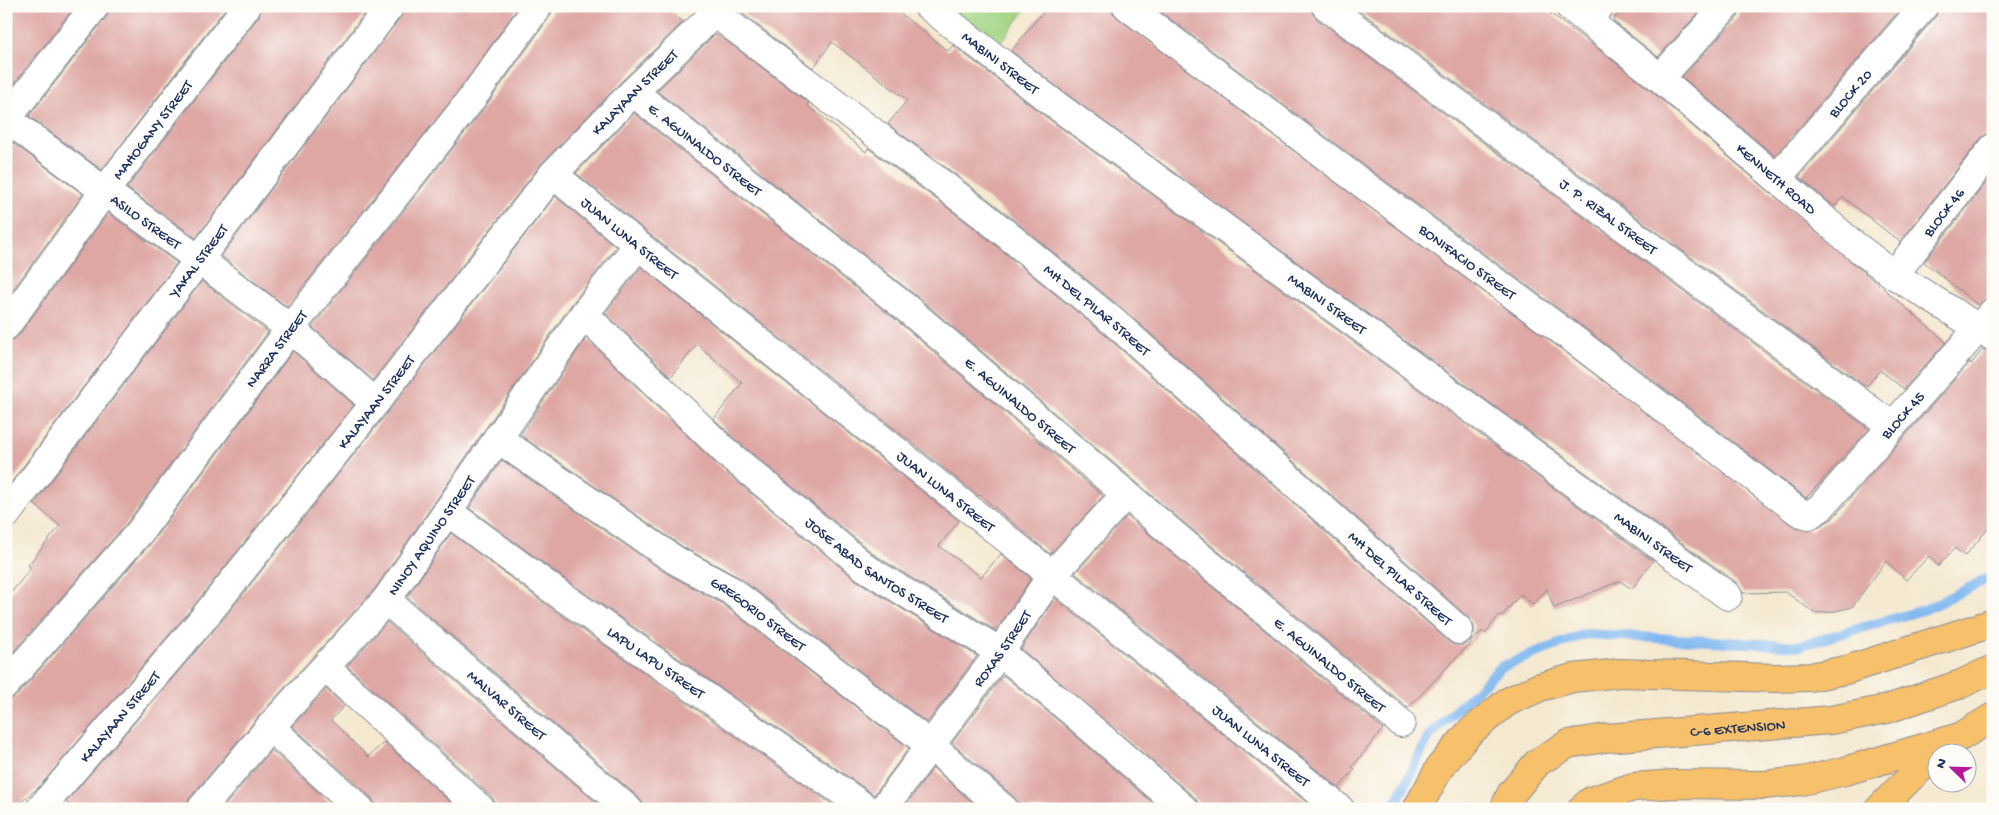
<svg xmlns="http://www.w3.org/2000/svg" width="1999" height="815" font-family="'Gochi Hand',sans-serif">
<style>
.green{fill:#a4d686;stroke:#608272}
.lines{fill:none;stroke-linecap:round;stroke-linejoin:round}
.stream{stroke:#7fb8f0;stroke-width:10}
.building{fill:#dea7a4}
.minor-casing{stroke:#888c96;stroke-width:30}
.tertiary-casing{stroke:#888c96;stroke-width:30}
.primary-casing{stroke:#888c96;stroke-width:30}
.minor{stroke:#fff;stroke-width:28}
.tertiary{stroke:#fff;stroke-width:28}
.primary{stroke:#f7c06b;stroke-width:28}
.labels{text-anchor:middle;stroke-width:4;stroke-linejoin:round;paint-order:stroke}
.street-label{font-size:15px;fill:#1b2f5e;stroke:#fdfcf7}
</style>
<rect width="100%" height="100%" fill="#fdfcf7"/>
<filter id="ink" filterUnits="userSpaceOnUse"><feTurbulence type="fractalNoise" baseFrequency=".02" numOctaves="2"/><feDisplacementMap in="SourceGraphic" scale="10" xChannelSelector="R" yChannelSelector="G"/><feConvolveMatrix kernelMatrix="1 2 1 2 8 2 1 2 1" color-interpolation-filters="sRGB"/></filter>
<filter id="wash" filterUnits="userSpaceOnUse"><feTurbulence type="fractalNoise" baseFrequency=".0096" numOctaves="4" result="noise"/><feDisplacementMap in="SourceGraphic" scale="20" xChannelSelector="R" yChannelSelector="G"/><feGaussianBlur stdDeviation="1.12" result="paint"/><feColorMatrix in="noise" values="0 0 0 0 0 0 0 0 0 0 0 0 0 0 0 0 0 1.4 0 .05"/><feComposite in="paint" operator="in"/></filter>
<g filter="url(#wash)">
<rect width="100%" height="100%" fill="#f4e8cf"/>
<path class="green" d="M947,6H1028L999,45Z"/>
<g class="lines">
<path class="stream" d="M1393,809L1429,736L1501,667L1585,634L1799,646L1926,609L1993,576"/>
</g>
<g id="blocks">
<g class="building">
<path d="M6,6H75L6,94Z"/>
<path d="M110,6H227L102,170L29,116L107,16Z"/>
<path d="M262,6H370L196,238L127,188L259,16Z"/>
<path d="M405,6H519L458,92L287,307L221,256L402,15Z"/>
<path d="M553,6H662L683,22L622,81L541,164L373,380L312,327L482,111L551,15Z"/>
<path d="M748,6H891L948,51L953,45L1046,117L1653,561L1632,589L1620,581L1554,608L1547,589L1533,605L1521,594L1501,617L1499,615L1485,634L1482,631L1408,708L1202,538L915,295L657,91L715,34L725,40L809,103L807,105L866,152L868,148L973,227L1105,335L1449,642L1455,645H1463L1471,640L1474,633V626L1469,618L1125,311L993,203L888,124L907,100L832,42L813,68L743,14Z"/>
<path d="M1048,6H1112L1113,13L1118,18L1335,182L1568,354L1795,527L1812,530L1832,519L1970,362L1971,364L1983,349L1993,353V523L1965,556L1955,548L1938,566L1929,556L1906,580L1886,561L1852,607L1831,612L1814,613L1786,592L1743,593L1737,583L1065,93L1011,51Z"/>
<path d="M1153,6H1311L1312,13L1317,19L1869,429L1806,498L1586,329L1353,157Z"/>
<path d="M1353,6H1540L1594,46L1650,90L1946,342L1904,389L1880,370L1866,387Z"/>
<path d="M1623,6H1705L1658,57L1613,21Z"/>
<path d="M1741,6H1903L1775,156L1682,77L1738,17Z"/>
<path d="M1939,6H1993V133L1987,134L1981,138L1900,242L1843,197L1835,207L1799,177L1936,16Z"/>
<path d="M634,113L895,319L1103,496L1050,554L980,495L979,496L648,233L576,173Z"/>
<path d="M6,138L83,194L6,299Z"/>
<path d="M1993,174V297H1988L1978,305L1924,262Z"/>
<path d="M555,196L616,247L571,305L374,590L258,717L189,799L186,809H74L66,802L215,629L387,413Z"/>
<path d="M108,213L177,263L10,484L6,481V341L13,340L19,335Z"/>
<path d="M641,267L959,521L939,546L981,577L1001,554L1031,578L996,631L875,555L736,440L714,419L742,383L697,344L671,377L605,313Z"/>
<path d="M202,281L268,332L127,523L6,660V599L31,568L28,565L60,526L34,504Z"/>
<path d="M586,338L716,464L856,580L977,656L927,723L740,578L683,547L520,435Z"/>
<path d="M293,351L354,405L191,609L39,787L12,809H6V699H11L18,694L151,543Z"/>
<path d="M502,460L666,573L721,603L909,748L874,795L565,579L469,508Z"/>
<path d="M1127,516L1383,729L1352,767L1355,769L1339,788L1075,573Z"/>
<path d="M451,533L547,605L839,809H643V803L638,797L407,597Z"/>
<path d="M1055,598L1315,809H1199V803L1194,797L1021,649Z"/>
<path d="M387,622L604,809H496V804L492,797L347,666Z"/>
<path d="M1003,675L1060,722L1160,809H1019V803L1014,797L952,743Z"/>
<path d="M326,689L344,706L331,720L368,757L384,742L458,809H375V804L371,797L292,726Z"/>
<path d="M271,750L337,809H222Z"/>
<path d="M933,768L980,809H903Z"/>
</g>
</g>
</g>
<g filter="url(#ink)">
<use href="#blocks" fill-opacity="0" stroke="#888c96" stroke-width="1"/>
<g class="lines">
<g class="minor-casing">
<g id="minor">
<path id="s1" d="M928,6L1056,105L1728,596"/>
<path id="s2" d="M1127,6L1344,170L1577,342L1799,512L1809,515L1820,508L1993,312"/>
<path id="s3" d="M1326,6L1892,426"/>
<path id="s4" d="M715,13L983,215L1115,323L1459,630"/>
<path d="M1588,20L1600,6"/>
<path d="M1660,78L1726,6"/>
<path id="s5" d="M633,92L905,307L1192,550L1401,723"/>
<path id="s6" d="M6,118C100,190 197,255 289,328C319,352 347,378 375,403"/>
<path d="M6,120L95,6"/>
<path id="s7" d="M553,174L638,245L1052,575L1340,809"/>
<path id="s8" d="M1777,178L1924,6"/>
<path id="s9" d="M1894,275L1993,148"/>
<path id="s10" d="M584,314L726,452L866,568L1000,652L1070,710L1184,809"/>
<path id="s11" d="M6,326L104,192L247,6"/>
<path id="s12" d="M497,438L675,560L730,590L930,745L1004,809"/>
<path id="s13" d="M447,511L556,592L867,809"/>
<path id="s14" d="M6,515L390,6"/>
<path id="s15" d="M386,600L628,809"/>
<path d="M326,668L481,809"/>
<path id="s16" d="M6,684L139,533L290,329L470,101L538,6"/>
<path d="M270,727L360,809"/>
<path id="s17" d="M40,809L203,619L375,403L553,174L633,92L722,6"/>
<path id="s18" d="M201,809L270,727L386,600L584,314L638,245"/>
<path id="s19" d="M883,809L1000,652L1052,575L1126,494"/>
</g>
</g>
<g class="tertiary-casing">
<g id="tertiary">
<path id="s20" d="M1569,6L1660,78L1853,244L1894,275L1993,337"/>
</g>
</g>
<g class="primary-casing">
<g id="primary">
<path d="M1417,809L1440,767L1469,733L1507,702L1540,687L1573,678L1620,673L1776,678L1810,677L1846,670L1993,623"/>
<path id="s21" d="M1504,809L1511,794L1538,762L1568,744L1606,738L1831,720L1887,709L1961,684L1993,669"/>
<path d="M1582,809L1591,801L1633,787L1674,784L1764,785L1802,781L1845,771L1960,737L1993,717"/>
<path d="M1879,809L1915,773L1936,756"/>
</g>
</g>
<use href="#minor" class="minor"/>
<use href="#tertiary" class="tertiary"/>
<use href="#primary" class="primary"/>
</g>
</g>
<g class="labels">
<g class="street-label">
<text dy="5" stroke="none"><textPath href="#s1" startOffset="92">MABINI STREET</textPath></text>
<text dy="5" stroke="none"><textPath href="#s17" startOffset="932">KALAYAAN STREET</textPath></text>
<text dy="5" stroke="none"><textPath href="#s8" startOffset="112">BLOCK 20</textPath></text>
<text dy="5" stroke="none"><textPath href="#s11" startOffset="245">MAHOGANY STREET</textPath></text>
<text dy="5" stroke="none"><textPath href="#s5" startOffset="92">E. AGUINALDO STREET</textPath></text>
<text dy="5" stroke="none"><textPath href="#s20" startOffset="270">KENNETH ROAD</textPath></text>
<text dy="5" stroke="none"><textPath href="#s9" startOffset="80">BLOCK 46</textPath></text>
<text dy="5" stroke="none"><textPath href="#s3" startOffset="352">J. P. RIZAL STREET</textPath></text>
<text dy="5" stroke="none"><textPath href="#s6" startOffset="174">ASILO STREET</textPath></text>
<text dy="5" stroke="none"><textPath href="#s7" startOffset="100">JUAN LUNA STREET</textPath></text>
<text dy="5" stroke="none"><textPath href="#s14" startOffset="319">YAKAL STREET</textPath></text>
<text dy="5" stroke="none"><textPath href="#s2" startOffset="426">BONIFACIO STREET</textPath></text>
<text dy="5" stroke="none"><textPath href="#s1" startOffset="498">MABINI STREET</textPath></text>
<text dy="5" stroke="none"><textPath href="#s4" startOffset="484">MH DEL PILAR STREET</textPath></text>
<text dy="5" stroke="none"><textPath href="#s16" startOffset="431">NARRA STREET</textPath></text>
<text dy="5" stroke="none"><textPath href="#s17" startOffset="528">KALAYAAN STREET</textPath></text>
<text dy="5" stroke="none"><textPath href="#s5" startOffset="498">E. AGUINALDO STREET</textPath></text>
<text dy="5" stroke="none"><textPath href="#s2" startOffset="989">BLOCK 45</textPath></text>
<text dy="5" stroke="none"><textPath href="#s7" startOffset="505">JUAN LUNA STREET</textPath></text>
<text dy="5" stroke="none"><textPath href="#s18" startOffset="358">NINOY AQUINO STREET</textPath></text>
<text dy="5" stroke="none"><textPath href="#s1" startOffset="902">MABINI STREET</textPath></text>
<text dy="5" stroke="none"><textPath href="#s10" startOffset="390">JOSE ABAD SANTOS STREET</textPath></text>
<text dy="5" stroke="none"><textPath href="#s4" startOffset="889">MH DEL PILAR STREET</textPath></text>
<text dy="5" stroke="none"><textPath href="#s12" startOffset="315">GREGORIO STREET</textPath></text>
<text dy="5" stroke="none"><textPath href="#s19" startOffset="200">ROXAS STREET</textPath></text>
<text dy="5" stroke="none"><textPath href="#s13" startOffset="258">LAPU LAPU STREET</textPath></text>
<text dy="5" stroke="none"><textPath href="#s5" startOffset="902">E. AGUINALDO STREET</textPath></text>
<text dy="5" stroke="none"><textPath href="#s15" startOffset="160">MALVAR STREET</textPath></text>
<text dy="5" stroke="none"><textPath href="#s17" startOffset="122">KALAYAAN STREET</textPath></text>
<text dy="5" stroke="none"><textPath href="#s21" startOffset="264">C-6 EXTENSION</textPath></text>
<text dy="5" stroke="none"><textPath href="#s7" startOffset="910">JUAN LUNA STREET</textPath></text>
</g>
</g>
<rect width="1999" height="815" fill="none" stroke="#fdfcf7" stroke-width="25"/>
<g transform="translate(1952 768) rotate(293)"><circle r="24" fill="#fdfcf7" stroke="#a3aaba"/>
<path d="M0-4L9 19L0 12L-9 19Z" fill="#b5179e"/>
<text y="-8" font-size="14" font-weight="bold" text-anchor="middle" fill="#1b2f5e">N</text>
</g>
</svg>
